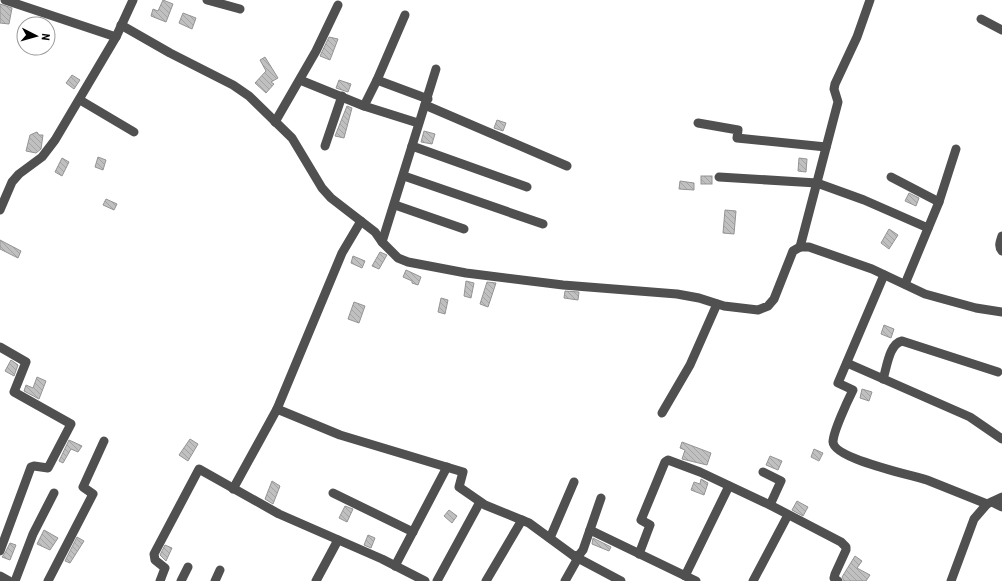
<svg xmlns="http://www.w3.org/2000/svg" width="1002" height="581" font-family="'Roboto Condensed',sans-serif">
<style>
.building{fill:url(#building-back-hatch);stroke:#949494}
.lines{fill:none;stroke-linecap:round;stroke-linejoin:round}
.minor{stroke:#505050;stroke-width:9}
</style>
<defs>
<pattern id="building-back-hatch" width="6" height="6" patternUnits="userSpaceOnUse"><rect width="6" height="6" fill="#c0c0c0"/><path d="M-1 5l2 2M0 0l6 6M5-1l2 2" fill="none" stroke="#a3a3a3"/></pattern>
</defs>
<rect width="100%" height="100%" fill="#fff"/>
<g class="building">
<path d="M163,0L173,4L166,22L151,16L153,9L158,11Z"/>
<path d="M0,4L12,8L9,24L0,23Z"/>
<path d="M183,13L196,18L192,29L179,23Z"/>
<path d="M329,37L338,39L330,60L320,56Z"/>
<path d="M265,57L278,78L271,82L274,84L266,93L255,83L266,71L260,60Z"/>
<path d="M72,75L80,80L74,89L66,83Z"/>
<path d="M339,80L351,84L348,92L336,88Z"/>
<path d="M347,106L352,108L344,138L335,136Z"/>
<path d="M497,120L506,123L503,131L494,128Z"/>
<path d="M424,131L435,134L432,144L421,142Z"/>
<path d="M37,132L39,135H43L41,149L36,153L26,151L30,135Z"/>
<path d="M98,157L106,160L103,170L95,167Z"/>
<path d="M62,158L69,162L62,176L55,172Z"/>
<path d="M799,158L807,159L806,172L798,171Z"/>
<rect x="701" y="176" width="11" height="8"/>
<path d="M680,181L694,183V190L679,189Z"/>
<path d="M909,193L919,198L916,206L905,201Z"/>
<path d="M106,199L117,204L114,210L103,205Z"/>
<path d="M725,210L736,211L734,234L723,233Z"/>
<path d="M889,229L898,235L889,249L881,243Z"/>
<path d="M0,240L21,251L18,258L0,249Z"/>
<path d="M380,252L387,255L379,269L372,266Z"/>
<path d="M353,256L365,261L362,268L351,263Z"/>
<path d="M406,270L421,277L418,285L412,283V281L403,277Z"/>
<path d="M466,281L474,283L471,298L464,296Z"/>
<path d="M487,282L496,283L488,307L480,304Z"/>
<path d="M565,291L579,292L578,300L564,298Z"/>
<path d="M441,298L448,300L445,314L438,312Z"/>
<path d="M354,302L365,306L359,323L348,319Z"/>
<path d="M884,325L894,329L891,338L881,334Z"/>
<path d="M11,360L18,365L14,376L5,371Z"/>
<path d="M37,377L46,381L39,399L24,391L26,385L33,388Z"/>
<path d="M862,389L872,392L869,401L860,398Z"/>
<path d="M190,439L198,444L188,461L179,455Z"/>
<path d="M69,440L82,446L78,452L71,449L63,463L59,461Z"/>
<path d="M682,442L711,453L707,465L682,459L685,450L680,448Z"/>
<path d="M814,449L823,453L819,461L811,457Z"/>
<path d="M770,456L782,461L778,470L766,465Z"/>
<path d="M701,479L708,483L704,495L691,490L694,482L700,484Z"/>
<path d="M272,481L280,486L273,504L265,499Z"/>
<path d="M797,501L808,507L803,516L792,510Z"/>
<path d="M345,506L353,509L347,522L339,518Z"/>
<path d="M449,510L457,516L452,523L444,516Z"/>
<path d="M44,530L58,538L50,550L37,544Z"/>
<path d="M368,535L375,538L371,548L364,545Z"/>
<path d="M77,537L84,541L70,563L65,561Z"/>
<path d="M593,538L611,547L609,551L592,544Z"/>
<path d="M10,543L16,545L10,560L2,557L5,553Z"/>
<path d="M165,545L172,548L166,561L160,555Z"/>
<path d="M855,556L862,561L857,568L870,575L866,581H844L842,577Z"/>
</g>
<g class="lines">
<g class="minor">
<path d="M5,0L116,37"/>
<path d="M207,0L240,9"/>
<path d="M981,19L1002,30"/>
<path d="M121,25L170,53L233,85L249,96L292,138L322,188L331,198L375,232L382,242L398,258L408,262L466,273L563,285L677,294L699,298L724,306L758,310L768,306L774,299L793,251L800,247H809L872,269L925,294L976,308L1002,312"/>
<path d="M300,80L364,106L418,123"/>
<path d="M377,80L428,99"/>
<path d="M80,100L134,132"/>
<path d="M425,105L567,166"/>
<path d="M364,106L377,80L405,15"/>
<path d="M275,122L316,51L338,5"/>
<path d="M698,123L738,130L737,138L826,147"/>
<path d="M325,146L342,96"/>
<path d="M412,146L527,187"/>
<path d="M404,176L543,224"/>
<path d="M719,177L817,183L864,200L928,228"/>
<path d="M891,177L939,202"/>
<path d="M395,205L464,229"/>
<path d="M0,210L12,182L19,174L42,157L55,140L116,37L133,0"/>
<path d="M1002,236C1000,242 998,246 1002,251"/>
<path d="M382,242L436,69"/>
<path d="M800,247L838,102L834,89L835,84L857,37L870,0"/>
<path d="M884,275L838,383L853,390C848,400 833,432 833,442C834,459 912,475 927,480C947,488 967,496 987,504"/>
<path d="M905,284L939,202L956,149"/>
<path d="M0,347L26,362L14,392L71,424L48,468L34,466L31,467L0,551"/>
<path d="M847,363L970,417L1002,439"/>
<path d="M883,379C887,367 889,344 902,341L998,372"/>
<path d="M277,409L340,435L463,472L459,487L485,505L529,523L574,556L579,555L583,550L601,498"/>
<path d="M662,413L690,365L717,304"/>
<path d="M763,472L781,481L770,505"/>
<path d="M233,489L277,409L342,253L361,221"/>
<path d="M333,493L413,532"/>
<path d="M992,502L1002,507"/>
<path d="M590,530L696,581"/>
<path d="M550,538L574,482"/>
<path d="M639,554L650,525L641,520L665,462L668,460L700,472L770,505L841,542L846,547V550L835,574L834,578L838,581"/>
<path d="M574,556L621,581"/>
<path d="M395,566L447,467"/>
<path d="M0,576L9,581"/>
<path d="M685,576L729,486"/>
<path d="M15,581L33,534L54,493"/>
<path d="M48,581L93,494L83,487L104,441"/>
<path d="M160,581L165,568L155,560L154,554L199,469L279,514L382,559L425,581"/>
<path d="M181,581L188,567"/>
<path d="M215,581L220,570"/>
<path d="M316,581L338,540"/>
<path d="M437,581L480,502"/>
<path d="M486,581L522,520"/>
<path d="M565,581L578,558"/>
<path d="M753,581L788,515"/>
<path d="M951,581L974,519L987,504L1002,497"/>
</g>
</g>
<g transform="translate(36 36) rotate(96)"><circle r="19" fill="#ffffff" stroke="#999999"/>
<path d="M0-3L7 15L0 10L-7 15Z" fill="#000000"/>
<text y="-6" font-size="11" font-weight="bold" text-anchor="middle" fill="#000000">N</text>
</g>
</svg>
